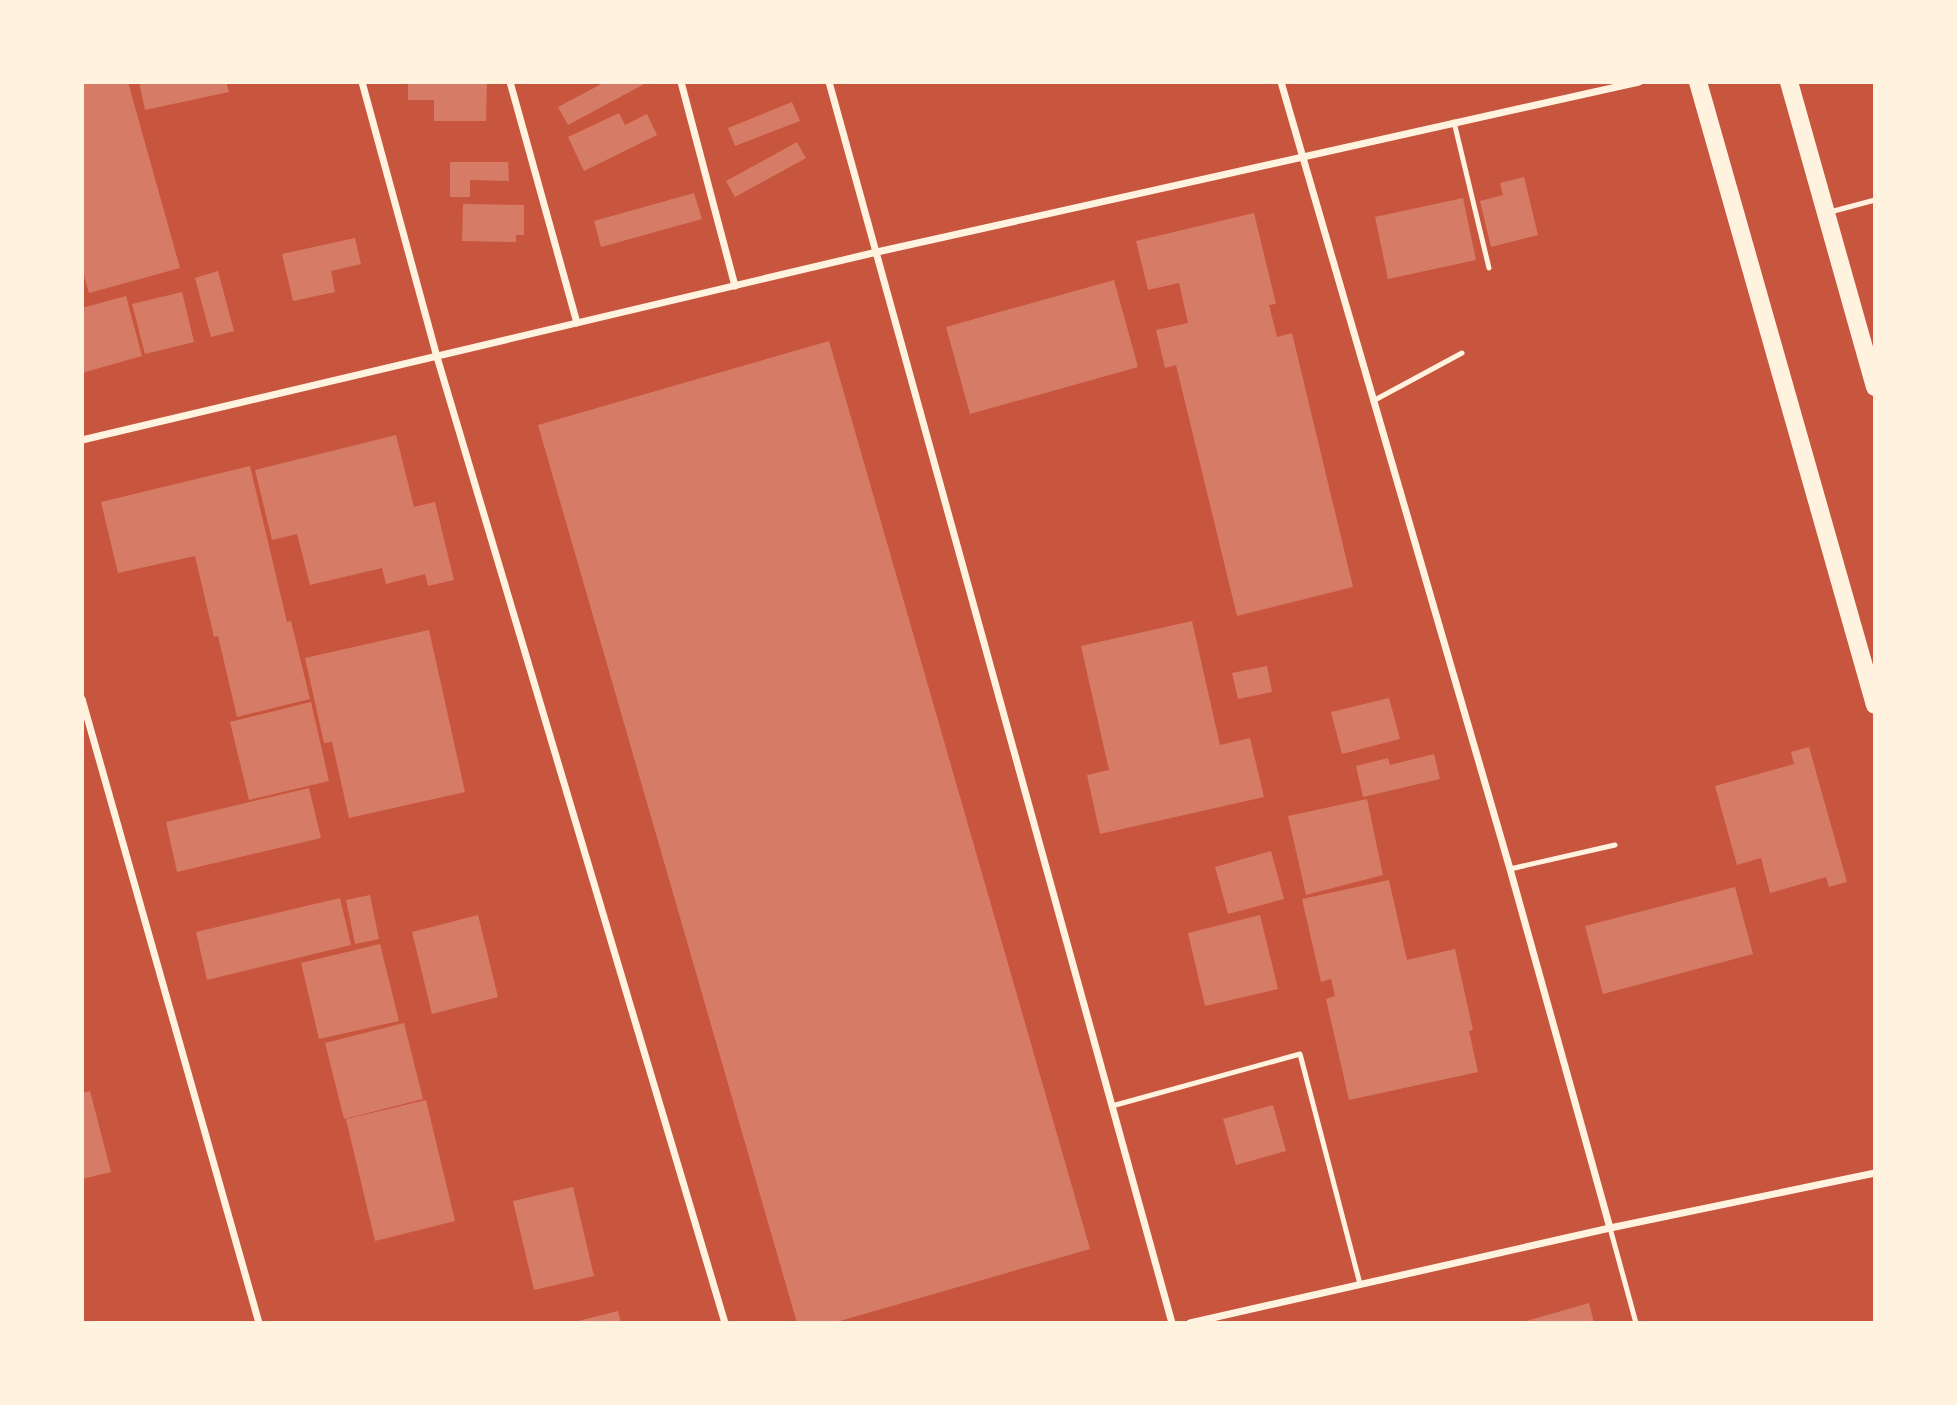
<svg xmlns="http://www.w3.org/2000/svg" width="1957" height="1405" font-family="Signika,sans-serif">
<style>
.building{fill:#d67c66}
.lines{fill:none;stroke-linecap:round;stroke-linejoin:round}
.service{stroke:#fff3e0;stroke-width:5}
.minor{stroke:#fff3e0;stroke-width:7}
.primary{stroke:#fff3e0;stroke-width:18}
</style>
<rect width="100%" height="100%" fill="#c8553d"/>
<g class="building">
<path d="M82,82H128L180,268L89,293L82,269Z"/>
<path d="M139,82H226L229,92L145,110Z"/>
<path d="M408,82H487L486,121H434V100H408Z"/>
<path d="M605,82H648L568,125L558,107Z"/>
<path d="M792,102L800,121L735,146L728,128Z"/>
<path d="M619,113L625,125L647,114L657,135L584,171L568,137Z"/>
<path d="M797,142L806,158L735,197L726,181Z"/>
<path d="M450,162H508L509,181L470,180V197H450Z"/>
<path d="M1524,177L1538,235L1491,247L1480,201L1503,195L1500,183Z"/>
<path d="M694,193L702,219L601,247L594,221Z"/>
<path d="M1463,198L1476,260L1388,279L1375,217Z"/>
<path d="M463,204L524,205V235H516V242L462,241Z"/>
<path d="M1254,213L1276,304L1269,305L1277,337L1292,333L1353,587L1237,616L1176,365L1165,368L1156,330L1188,323L1179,283L1148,290L1136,241Z"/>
<path d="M355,238L361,264L331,271L335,292L293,301L282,254Z"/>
<path d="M218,271L234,331L211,337L195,278Z"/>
<path d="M1114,280L1138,367L970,414L946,327Z"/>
<path d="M182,292L194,342L145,354L132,304Z"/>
<path d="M126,296L142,356L82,373V308Z"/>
<path d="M829,341L1090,1249L833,1323H797L538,425Z"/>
<path d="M396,435L414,507L435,502L454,580L428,586L425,574L386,584L382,568L310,585L297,534L272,540L255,470Z"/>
<path d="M250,466L287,622L291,621L310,699L237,717L218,636L214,637L195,556L118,573L101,502Z"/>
<path d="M1192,621L1220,745L1250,738L1264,797L1100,834L1087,775L1109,770L1081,646Z"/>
<path d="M429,630L465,792L349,818L332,742L324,743L305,658Z"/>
<path d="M1267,666L1272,692L1238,699L1232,673Z"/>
<path d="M1389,698L1400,739L1342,754L1331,712Z"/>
<path d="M311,702L329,781L249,800L230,722Z"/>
<path d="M1809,747L1847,882L1829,887L1826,877L1770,893L1761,858L1737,865L1715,786L1794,764L1791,752Z"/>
<path d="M1434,754L1440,779L1363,797L1356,766L1388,758L1390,765Z"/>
<path d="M309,788L321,838L177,872L166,822Z"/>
<path d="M1367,799L1383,875L1306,895L1288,816Z"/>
<path d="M1271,851L1284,899L1228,914L1215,867Z"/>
<path d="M1389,880L1407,960L1455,949L1473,1030L1469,1031L1478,1072L1349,1100L1326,999L1335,996L1331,979L1321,982L1302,899Z"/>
<path d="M1735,887L1753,954L1603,994L1585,926Z"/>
<path d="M370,895L379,939L355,944L346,900Z"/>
<path d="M340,898L351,945L207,980L196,932Z"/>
<path d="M478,915L498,997L432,1014L412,932Z"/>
<path d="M1260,915L1278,989L1205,1006L1188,933Z"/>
<path d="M380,944L399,1021L319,1039L301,963Z"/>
<path d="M404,1023L423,1099L344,1119L325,1043Z"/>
<path d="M90,1091L111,1172L82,1179V1093Z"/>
<path d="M426,1100L455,1221L375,1241L346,1119Z"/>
<path d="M1273,1105L1286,1151L1236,1165L1223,1119Z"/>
<path d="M573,1187L594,1276L534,1290L513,1201Z"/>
<path d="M1589,1303L1594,1323H1523V1322Z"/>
<path d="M618,1311L621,1323H574V1322Z"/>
</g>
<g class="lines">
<g class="service">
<path d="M1454,122L1489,268"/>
<path d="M1830,212L1875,200"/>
<path d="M1373,401L1462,353"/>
<path d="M1510,869L1615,845"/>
<path d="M1112,1106L1300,1054L1360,1284"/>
<path d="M1610,1228L1636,1323"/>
</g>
<g class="minor">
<path d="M362,82L437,357L725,1323"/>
<path d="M510,82L577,323"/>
<path d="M681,82L735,286"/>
<path d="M829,82L1172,1323"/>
<path d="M1281,82L1510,869L1610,1228"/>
<path d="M82,440L877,252L1639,82"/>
<path d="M82,699L259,1323"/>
<path d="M1190,1323L1610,1228L1875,1173"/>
</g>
<g class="primary">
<path d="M1698,82L1875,705"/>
<path d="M1789,82L1875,387"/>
</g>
</g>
<rect width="1957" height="1405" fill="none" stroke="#fff3e0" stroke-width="168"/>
</svg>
